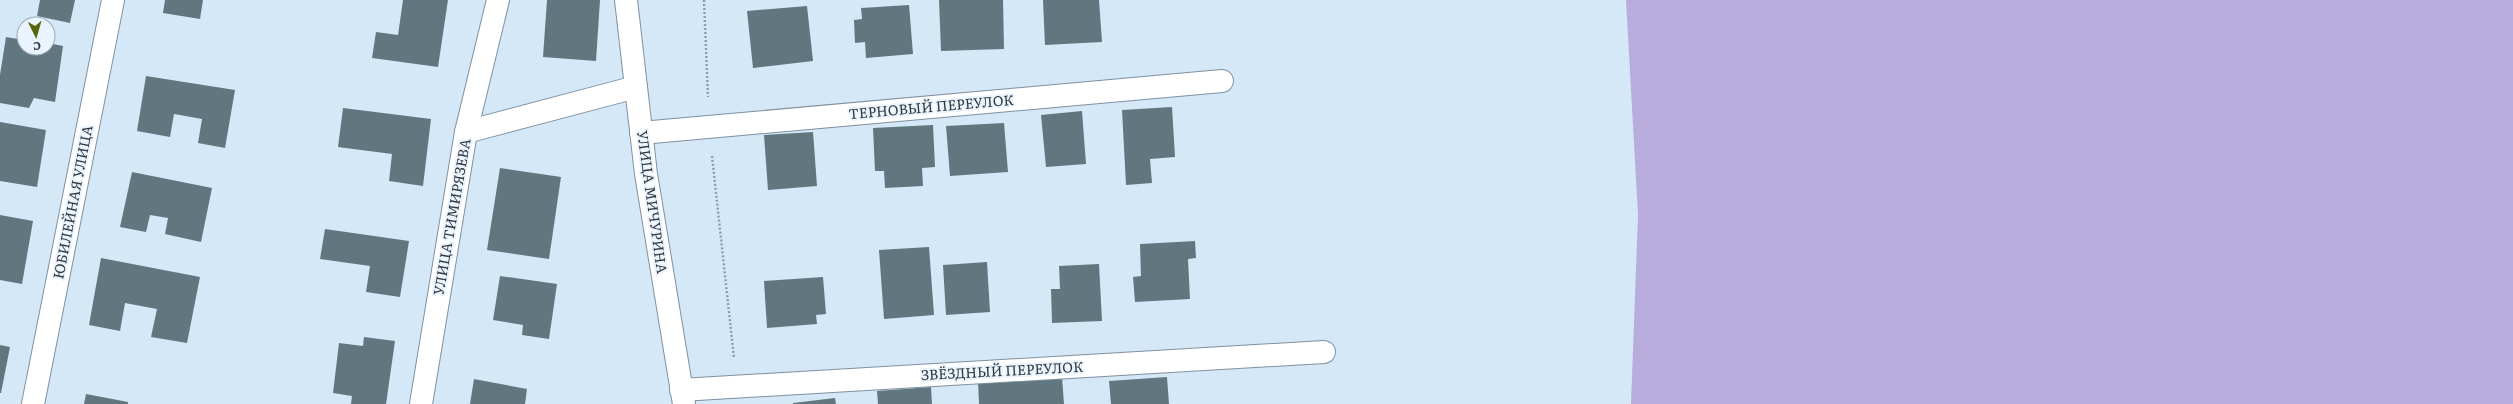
<svg xmlns="http://www.w3.org/2000/svg" width="2513" height="404" font-family="Literata,serif">
<style>
.green{fill:#b8addc}
.building{fill:#60777f}
.lines{fill:none;stroke-linecap:round;stroke-linejoin:round}
.minor-casing{stroke:#7f909f;stroke-width:24}
.path{stroke:#909eaa;stroke-width:2.5;stroke-dasharray:2 2;stroke-linecap:butt}
.minor{stroke:#fff;stroke-width:22}
.labels{text-anchor:middle;stroke-width:4;stroke-linejoin:round;paint-order:stroke}
.street-label{font-size:14px;fill:#32393f;stroke:#e9f4fe}
</style>
<rect width="100%" height="100%" fill="#d5e8f8"/>
<path class="green" d="M1626,0H2513V404H1631L1638,215Z"/>
<g class="building">
<path d="M40,0H75L70,23L37,16Z"/>
<path d="M165,0H203L200,19L163,13Z"/>
<path d="M403,0H448L438,67L372,58L376,32L398,35Z"/>
<path d="M547,0H600L596,61L543,57Z"/>
<path d="M939,0H1003L1004,49L941,51Z"/>
<path d="M1043,0H1099L1102,42L1045,45Z"/>
<path d="M909,5L913,54L866,58L865,42L855,43L854,20L862,19L861,8Z"/>
<path d="M807,6L813,61L753,68L747,11Z"/>
<path d="M6,37L24,40V48H48V43L63,46L55,102L34,98L29,108L0,103V75Z"/>
<path d="M146,76L235,90L225,148L198,143L202,119L174,114L170,137L137,131Z"/>
<path d="M1172,107L1175,157L1150,159L1152,183L1126,185L1122,110Z"/>
<path d="M343,108L431,119L423,186L389,181L392,154L338,147Z"/>
<path d="M1082,111L1086,164L1046,167L1041,115Z"/>
<path d="M0,122L46,130L37,187L0,181Z"/>
<path d="M1004,123L1008,172L950,176L946,126Z"/>
<path d="M933,125L935,167L922,168L923,186L885,188L884,171H875L873,128Z"/>
<path d="M813,132L817,186L768,190L764,135Z"/>
<path d="M500,168L561,177L549,259L487,250Z"/>
<path d="M132,172L212,188L201,242L165,234L168,218L150,215L146,232L120,227Z"/>
<path d="M0,215L33,221L22,284L0,280Z"/>
<path d="M325,229L409,241L400,297L366,292L370,266L320,259Z"/>
<path d="M1195,241L1196,258L1188,259L1190,299L1135,302L1133,277L1141,276L1140,244Z"/>
<path d="M929,247L934,315L884,319L879,250Z"/>
<path d="M101,258L200,277L187,343L151,337L157,309L125,303L120,331L89,325Z"/>
<path d="M987,262L990,312L946,315L943,265Z"/>
<path d="M1099,264L1102,321L1052,323L1051,289H1060L1059,266Z"/>
<path d="M500,276L557,284L549,339L522,335L523,325L493,320Z"/>
<path d="M823,277L826,314L816,315L817,324L767,328L764,281Z"/>
<path d="M364,337L395,341L386,404H351L352,396L333,393L339,343L363,346Z"/>
<path d="M0,345L10,347L1,393H0Z"/>
<path d="M1062,377L1064,404H979L978,381Z"/>
<path d="M1167,377L1169,404H1111L1109,381Z"/>
<path d="M474,379L527,389L525,404H470Z"/>
<path d="M931,387L932,404H878L877,391Z"/>
<path d="M86,394L128,402V404H84Z"/>
<path d="M835,398L836,404H793V403Z"/>
</g>
<g class="lines">
<g class="minor-casing">
<g id="minor">
<path d="M626,0L646,174L684,404"/>
<path d="M466,132L498,0"/>
<path d="M641,133L1222,81"/>
<path d="M681,390L1324,352"/>
<path d="M33,404L113,0"/>
<path d="M421,404L466,132L636,87"/>
</g>
</g>
<g class="path">
<path d="M704,0L708,97"/>
<path d="M712,156L734,358"/>
</g>
<use href="#minor" class="minor"/>
</g>
<g class="labels">
<g class="street-label">
<text transform="translate(931 107) rotate(-5)" y="5">ТЕРНОВЫЙ ПЕРЕУЛОК</text>
<text transform="translate(73 202) rotate(-79)" y="5">ЮБИЛЕЙНАЯ УЛИЦА</text>
<text transform="translate(652 202) rotate(82)" y="5">УЛИЦА МИЧУРИНА</text>
<text transform="translate(452 217) rotate(-80)" y="5">УЛИЦА ТИМИРЯЗЕВА</text>
<text transform="translate(1002 371) rotate(-3)" y="5">ЗВЁЗДНЫЙ ПЕРЕУЛОК</text>
</g>
</g>
<g transform="translate(36 36) rotate(175)"><circle r="19" fill="#e9f4fe" stroke="#a0a9b2"/>
<path d="M0-3L7 15L0 10L-7 15Z" fill="#58660b"/>
<text y="-6" font-size="11" font-weight="bold" text-anchor="middle" fill="#32393f">С</text>
</g>
</svg>
